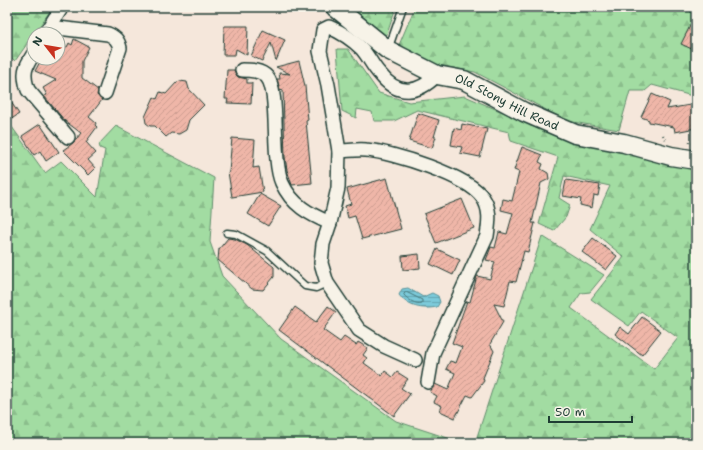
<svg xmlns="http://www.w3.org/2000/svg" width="703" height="450" font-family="'Shantell Sans',sans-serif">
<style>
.forest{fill:url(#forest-firs);stroke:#608c6b}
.water{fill:url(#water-rules);stroke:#579298}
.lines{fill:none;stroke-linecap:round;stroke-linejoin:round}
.shore{stroke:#447576;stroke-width:1}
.building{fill:url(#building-hatch);stroke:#1f3d34}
.lane-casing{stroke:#1f3d34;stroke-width:9}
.street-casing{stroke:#1f3d34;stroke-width:16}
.secondary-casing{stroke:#1f3d34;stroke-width:21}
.path{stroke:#1f3d34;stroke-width:2;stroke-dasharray:1 3;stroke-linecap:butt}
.lane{stroke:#f7f3e8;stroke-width:6}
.street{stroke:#f7f3e8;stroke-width:13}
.secondary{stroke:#f7f3e8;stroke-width:18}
.labels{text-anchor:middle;stroke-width:4;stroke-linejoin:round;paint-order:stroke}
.street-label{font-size:12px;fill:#1f3d34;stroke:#f7f3e8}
</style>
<defs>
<pattern id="forest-firs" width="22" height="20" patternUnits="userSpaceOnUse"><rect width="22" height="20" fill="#a2dca2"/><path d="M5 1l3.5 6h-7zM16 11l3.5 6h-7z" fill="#8bbe8c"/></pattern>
<pattern id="water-rules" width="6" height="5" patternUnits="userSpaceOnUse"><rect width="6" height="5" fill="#7ccada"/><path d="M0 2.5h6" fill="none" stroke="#65a5b2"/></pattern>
<pattern id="building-hatch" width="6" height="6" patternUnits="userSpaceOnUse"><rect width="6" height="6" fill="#efb6a8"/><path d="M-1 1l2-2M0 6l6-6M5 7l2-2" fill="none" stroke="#cc9d91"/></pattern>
</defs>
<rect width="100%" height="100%" fill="#f5e7db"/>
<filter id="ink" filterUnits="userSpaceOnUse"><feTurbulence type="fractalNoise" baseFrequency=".025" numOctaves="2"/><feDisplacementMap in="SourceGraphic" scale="8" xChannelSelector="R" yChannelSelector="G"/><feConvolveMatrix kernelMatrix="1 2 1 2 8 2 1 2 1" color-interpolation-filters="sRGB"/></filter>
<g filter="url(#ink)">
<g class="forest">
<path d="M7,7H53L15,61L7,53Z"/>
<path d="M349,7H396L386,37Z"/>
<path d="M415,7H696V97L652,85L645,91H630L619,130L567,121L475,72L436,65L399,45Z"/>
<path d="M337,49H348L379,93L409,102L465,96L570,141L696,166V443H475L542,236L604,275L590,292L581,293L571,308L654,369L678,338L641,311L629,326L591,299L624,257L590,229L610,186L564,176L559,198L570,205L566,217L554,231L539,224L558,157L511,141L509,132L417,110L394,121H374L372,112L357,109L356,118L342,111Z"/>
<path d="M116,126L214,178L210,242L222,276L281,339L396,421L463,443H7V130L12,127L45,173L61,161L97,197L105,150L100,148L99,144Z"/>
</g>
<path class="water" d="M408,288L423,297L432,293L438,296L440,302L437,307C422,310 408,307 399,295L402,289Z"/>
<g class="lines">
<path class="shore" d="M406,292L422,300V303C416,305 408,300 404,295Z"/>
</g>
<g class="building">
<path d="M696,14V51L681,44Z"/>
<path d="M224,26H248L247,55L236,49L235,55H223Z"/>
<path d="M263,30L285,40L276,61L271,43L262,61L251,56Z"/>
<path d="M74,39L89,47L82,61V78L98,90L97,95L102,100L89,117L96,123L95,125L97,127L86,142L96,153L88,160L95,168L88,175L63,150L73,143L81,133L65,121L44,96L47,95L43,88L56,80L35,71L42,58H58V43L67,47L69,43L72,45Z"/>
<path d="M299,61L305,86L308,120L306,121L312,183L292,185L287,170L285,157L283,90L280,91L277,79H280L279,73L290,74L276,67Z"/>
<path d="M227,70H234L238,77L247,79V83H252L251,104L227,103L228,99H225Z"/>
<path d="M180,81L187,82L189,89L204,105L189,120L186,130L179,134L171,133L166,137L155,126H150L146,123L145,117L154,97L157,99L160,92L166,94L177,82Z"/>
<path d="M652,94L670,102L667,109L696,104V128L675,132L674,127L649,122V120L641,117Z"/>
<path d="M7,96L19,114L7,122Z"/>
<path d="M418,113L439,120L434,137H436L432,148L409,141Z"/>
<path d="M40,124L59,152L46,161L40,151L34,155L22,136Z"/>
<path d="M462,124L487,129L480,157L460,153L462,147L451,145L454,128L461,130Z"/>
<path d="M232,138L255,140L253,168L259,167L263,192L232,197L228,172H229Z"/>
<path d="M522,147L542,155L539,162L543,164L541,169L548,173L549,179L541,183L532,223H535L528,252L524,251L516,282L510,281L504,306L494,304L503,322L490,344L494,351L483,378L484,381L472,397L467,395L455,418L440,411L442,406L434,402L437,396L430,392L435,384L448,390L455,373L446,369L450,361L456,363L462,347L452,343L467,301L470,302L477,276L490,279L495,262L486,260L491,247L495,248L499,232L507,234L513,213L501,210L503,199L512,201L519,172L514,170Z"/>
<path d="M387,178L401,229L362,239L355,216L348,218L345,206L351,204L347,189Z"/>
<path d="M566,180L600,185L598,196L594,195L592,208L580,205L581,199L563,196Z"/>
<path d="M260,194L281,206L268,226L248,214Z"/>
<path d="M462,199L474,228L436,243L424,214Z"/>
<path d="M228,238L235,239L247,245L274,267V277L263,290L252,289L218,260L219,249Z"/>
<path d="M593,238L617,256L606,270L582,252Z"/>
<path d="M437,249L460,260L453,275L430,264Z"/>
<path d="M419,254L420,268L403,270L402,256Z"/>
<path d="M328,306L336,312L323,330L340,342L344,337L356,345L358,342L368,348L363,355L367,358L364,363L382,376L385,371L393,377L397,372L408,379L401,388L410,394L394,416L279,330L295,307L316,322Z"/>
<path d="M642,317L661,331L642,355L615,334L620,327L629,334Z"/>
</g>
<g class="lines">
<g class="lane-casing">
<g id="lane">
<path d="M389,47L403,7"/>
<path d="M227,233L236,234L267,251L305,286L316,288L327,283"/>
</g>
</g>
<g class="street-casing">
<g id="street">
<path d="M50,27L108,34C115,37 118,40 120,48L105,93"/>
<path d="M46,32L62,7"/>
<path d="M34,53C25,67 22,73 28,90L68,137"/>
<path d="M242,70C250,70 261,70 267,77C280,92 271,158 282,183C292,205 309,214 330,223"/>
<path d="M339,151C347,151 357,149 366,150C392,152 469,176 483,198C491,210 489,222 487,236L433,353L428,382"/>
<path d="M415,360L384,346L359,330L327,283L321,263L323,244L330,223L338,188L339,151L328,85L320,51L323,30L329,27C341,32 353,40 362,49C369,57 373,67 380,74C398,97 418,94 437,75"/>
</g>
</g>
<g class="secondary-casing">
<g id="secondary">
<path id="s1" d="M335,7L388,50L437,75L464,80L524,112L575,134L624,143L671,156L696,160"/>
</g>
</g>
<g class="path">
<path d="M663,135L665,140"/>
<path d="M689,142L695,144"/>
</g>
<use href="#lane" class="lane"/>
<use href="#street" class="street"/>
<use href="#secondary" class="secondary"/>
</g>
</g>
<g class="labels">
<g class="street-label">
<text dy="4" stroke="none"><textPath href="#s1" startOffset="199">Old Stony Hill Road</textPath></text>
</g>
</g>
<rect width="703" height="450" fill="none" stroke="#f7f3e8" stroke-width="24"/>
<rect x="12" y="12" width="679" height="426" fill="none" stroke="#1f3d34" stroke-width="1.5" filter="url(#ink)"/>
<g transform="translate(46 46) rotate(301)"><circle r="19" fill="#f7f3e8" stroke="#a1aaa0"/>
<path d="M0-3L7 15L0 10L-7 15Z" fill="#c8321e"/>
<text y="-6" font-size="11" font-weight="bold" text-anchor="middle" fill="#1f3d34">N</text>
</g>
<path d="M549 416v6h83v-6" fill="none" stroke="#1f3d34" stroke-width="2"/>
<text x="555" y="416" font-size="12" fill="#1f3d34" stroke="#f7f3e8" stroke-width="3" paint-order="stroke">50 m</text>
</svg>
